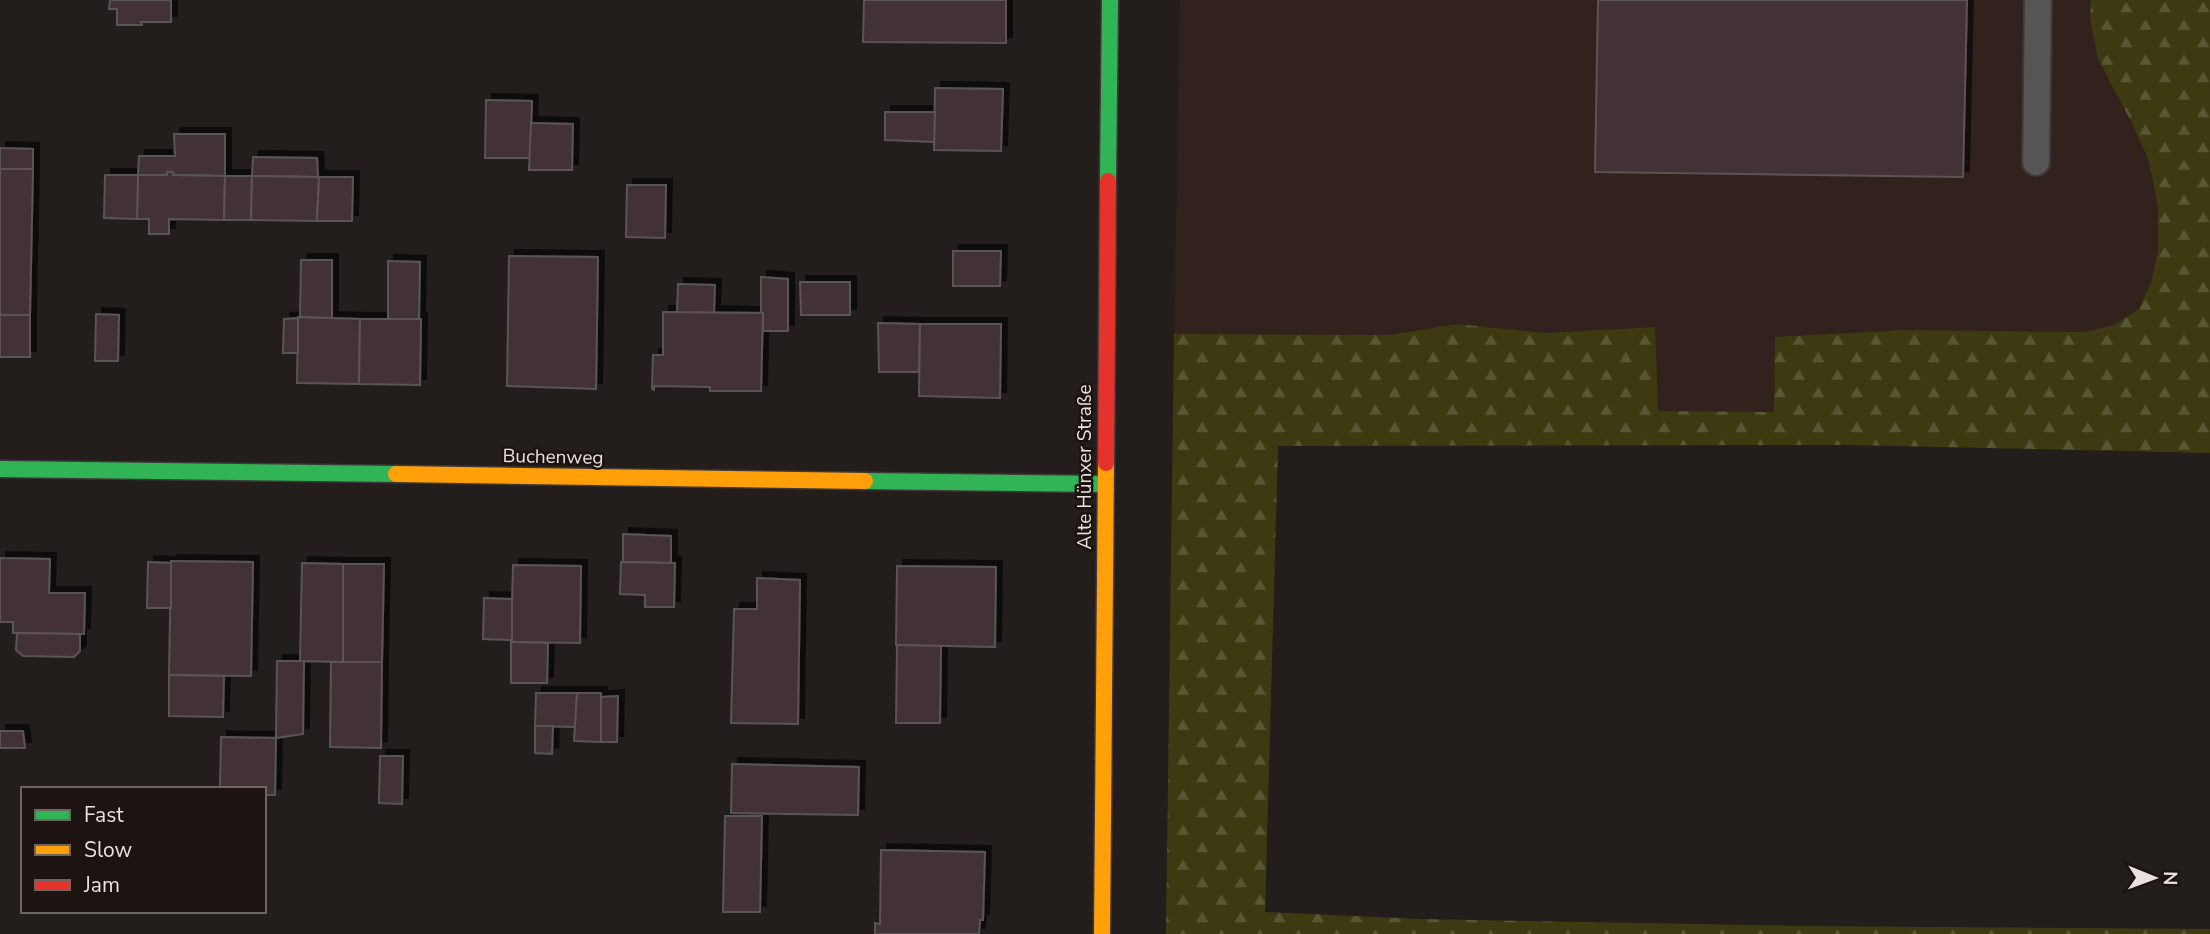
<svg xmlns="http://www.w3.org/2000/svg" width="2210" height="934" font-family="'Nunito Sans',sans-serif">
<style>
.built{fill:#31221e}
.forest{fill:url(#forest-firs)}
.building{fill:#433136;stroke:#5a5555;stroke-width:2;filter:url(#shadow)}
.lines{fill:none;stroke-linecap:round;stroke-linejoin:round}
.lane-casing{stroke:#3e3938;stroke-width:30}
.fast-casing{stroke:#3e3938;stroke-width:19}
.slow-casing{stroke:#3e3938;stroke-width:19}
.jam-casing{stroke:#3e3938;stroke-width:19}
.lane{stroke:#575553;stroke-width:26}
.fast{stroke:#30b455;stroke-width:16}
.slow{stroke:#ff9f0a;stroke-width:16}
.jam{stroke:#e5322d;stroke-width:16}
.labels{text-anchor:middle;stroke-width:5;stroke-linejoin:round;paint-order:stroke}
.street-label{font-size:19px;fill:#e8e1de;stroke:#1d1310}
</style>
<defs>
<pattern id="forest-firs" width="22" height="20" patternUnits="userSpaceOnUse" patternTransform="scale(1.75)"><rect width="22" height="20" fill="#3d3a12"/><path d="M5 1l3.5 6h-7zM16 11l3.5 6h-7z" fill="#595634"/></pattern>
<filter id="shadow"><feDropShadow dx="6" dy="-6" stdDeviation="0" flood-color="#0009"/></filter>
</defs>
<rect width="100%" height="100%" fill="#231d1c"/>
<path class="built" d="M1180,0H2091L2090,18L2149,161L2158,207V252L2151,282L2139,309L2113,325L2084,332L1904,330L1775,337L1774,412L1658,411L1654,327L1545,333L1457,324L1390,335L1174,334Z"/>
<path class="forest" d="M2091,0H2210V453L1847,445L1278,446L1265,912L1422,919L1802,926L2210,929V934H1166L1174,334L1390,335L1457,324L1545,333L1655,327L1658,411L1774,412L1775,337L1904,330L2084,332L2114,325L2139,309L2151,282L2158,252V207L2149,161L2133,125L2098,59L2090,18Z"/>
<g class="building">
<path d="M110,0H171V22H141L142,25H117V9H109Z"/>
<path d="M864,0H1006V43L863,42Z"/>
<path d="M1598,0H1967L1963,177L1595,172Z"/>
<path d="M935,88L1003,89L1001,151L934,150Z"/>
<path d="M486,100L532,101L530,158H485Z"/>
<path d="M885,112H935L934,142L885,140Z"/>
<path d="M531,123L573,124L572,170H529Z"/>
<path d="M174,134H225V176L173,175V172H167V175H138L139,156H175Z"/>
<path d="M0,148L33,149V169H0Z"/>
<path d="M253,157L317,158L318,177L252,176Z"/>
<path d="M0,169H33L30,315H0Z"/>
<path d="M167,172H173V175L225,176L224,220L169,219V234H149V219H137L138,175H167Z"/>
<path d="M105,175H138L137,219L104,218Z"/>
<path d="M225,176H252L251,220H224Z"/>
<path d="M252,176L319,177L317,221L251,220Z"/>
<path d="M319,177H353L352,221H317Z"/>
<path d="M627,185H666L665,238L626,237Z"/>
<path d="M953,251H1001L1000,286H953Z"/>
<path d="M509,256L598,257L596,389L507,386Z"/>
<path d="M301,260H332V318L300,317Z"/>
<path d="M388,261L420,262L419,319H388Z"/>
<path d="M761,277L788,279V331H763V313H761Z"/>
<path d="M800,282H850V315H801Z"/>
<path d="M678,284L715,285L714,313H677Z"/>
<path d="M663,312L763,313L761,391H710V387L654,386V390L652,389L653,355H663Z"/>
<path d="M96,314L119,315L118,361H95Z"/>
<rect x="0" y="315" width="30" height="42"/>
<path d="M298,317L360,319L359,384L297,383Z"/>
<path d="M298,318V353H283L284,319Z"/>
<path d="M360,319H421L420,385L359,384Z"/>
<path d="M878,323L920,324L919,372H879Z"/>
<path d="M920,324H1001L1000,398L919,396Z"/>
<path d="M623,534L671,536V563L623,562Z"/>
<path d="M0,558L50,559L49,593H85L84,634L17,633H13V622H0Z"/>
<path d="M171,561L253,562L251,676L169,675Z"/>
<path d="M148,562L171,563V608H147Z"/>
<path d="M621,562L675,563L674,607H645V595L620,594Z"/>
<path d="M302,563L343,564V662L300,661Z"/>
<path d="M343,564H384L382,662H343Z"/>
<path d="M513,565L581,566L580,643L511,642Z"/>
<path d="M897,566L996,567L995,647L896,645Z"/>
<path d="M757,578L800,580L798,724L731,723L734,609H757Z"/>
<path d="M484,598L512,599V640L483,639Z"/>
<path d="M17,633L80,634V651L74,657L23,656L16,650Z"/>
<path d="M511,642L548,643L547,683H511Z"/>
<path d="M897,645L941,646L940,723H896Z"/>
<path d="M277,661H304L303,734L276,738Z"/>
<path d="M331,662H382L381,748L330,747Z"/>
<path d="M169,675L224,676L223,717L169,716Z"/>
<path d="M536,693H577L576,727L535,726Z"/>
<path d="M577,693H601V742L574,741Z"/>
<path d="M618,696L617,742H601V697Z"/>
<path d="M535,726H553L552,754L535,753Z"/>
<path d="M0,731H23L25,748H0Z"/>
<path d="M221,737L276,738L275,795H264V789H220Z"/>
<path d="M380,756H403L402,804L379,803Z"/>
<path d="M732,764L859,767L858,815L731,813Z"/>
<path d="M725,816H762L760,912H723Z"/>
<path d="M881,850L985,852L983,920H980L979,934H875V923L880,924Z"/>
</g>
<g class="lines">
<g class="lane-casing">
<path id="lane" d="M2036,162L2038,0"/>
</g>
<g class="fast-casing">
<g id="fast">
<path d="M1108,181L1110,0"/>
<path d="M0,469L396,474"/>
<path d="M865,481L1105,484"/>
</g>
</g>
<g class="slow-casing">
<g id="slow">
<path d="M396,474L865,481"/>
<path d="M1102,934L1106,463"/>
</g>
</g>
<g class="jam-casing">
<path id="jam" d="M1106,463L1108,181"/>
</g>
<use href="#lane" class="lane"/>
<use href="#fast" class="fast"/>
<use href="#slow" class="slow"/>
<use href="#jam" class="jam"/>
</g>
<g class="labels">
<g class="street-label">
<text transform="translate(553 456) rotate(1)" y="7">Buchenweg</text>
<text transform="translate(1084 467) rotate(-90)" y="7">Alte Hünxer Straße</text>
</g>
</g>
<rect x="21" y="787" width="245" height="126" fill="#1d1310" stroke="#6e6562" stroke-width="2"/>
<rect x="35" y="810" width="35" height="10" fill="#30b455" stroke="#6e6562" stroke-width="2"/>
<text x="84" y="822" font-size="21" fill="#e8e1de">Fast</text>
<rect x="35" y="845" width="35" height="10" fill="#ff9f0a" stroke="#6e6562" stroke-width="2"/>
<text x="84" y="857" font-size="21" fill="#e8e1de">Slow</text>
<rect x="35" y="880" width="35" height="10" fill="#e5322d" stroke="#6e6562" stroke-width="2"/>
<text x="84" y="892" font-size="21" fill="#e8e1de">Jam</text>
<g transform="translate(2154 878) rotate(91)" stroke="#1d1310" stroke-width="5" paint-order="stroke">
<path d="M0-5L12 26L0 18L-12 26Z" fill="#e8e1de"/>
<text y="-10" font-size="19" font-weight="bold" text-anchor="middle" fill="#e8e1de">N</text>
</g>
</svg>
